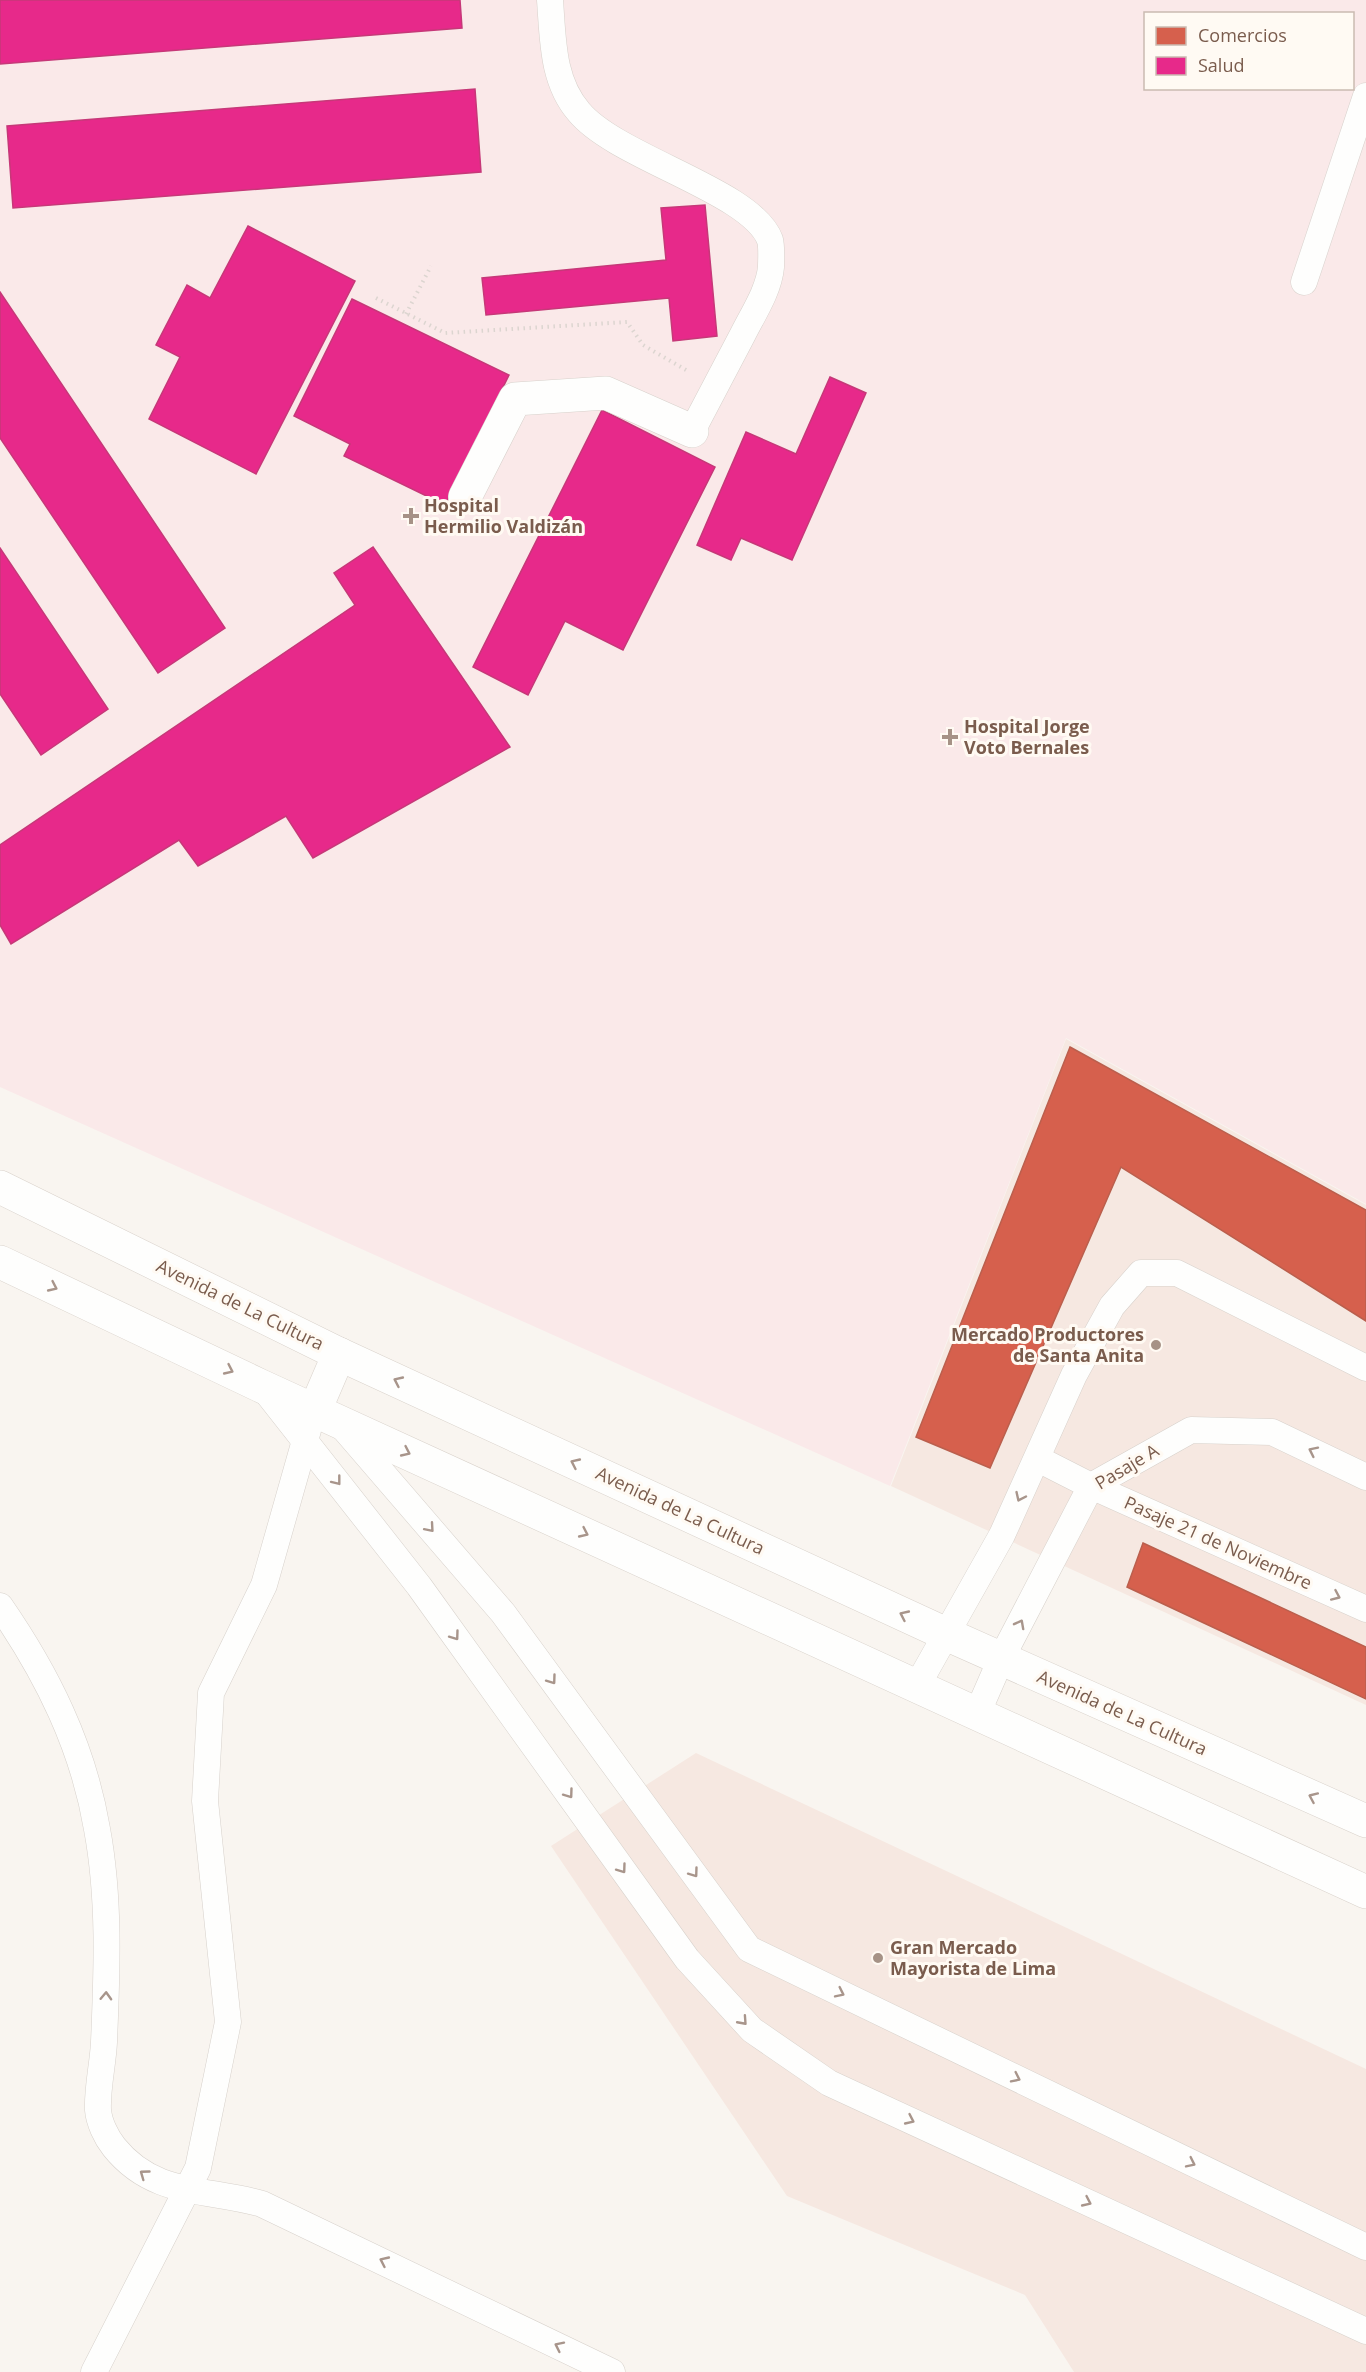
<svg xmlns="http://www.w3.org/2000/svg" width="1366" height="2372" font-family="'Open Sans',sans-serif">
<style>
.commercial{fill:#f6e8e1}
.medical{fill:#fae9e9;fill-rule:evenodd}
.shops{fill:#d6604d;stroke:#ba5f4d;stroke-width:1.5}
.health{fill:#e7298a;stroke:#c63878;stroke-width:1.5}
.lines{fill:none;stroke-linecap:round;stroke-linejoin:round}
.service-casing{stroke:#d7d1cb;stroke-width:27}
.pedestrian-casing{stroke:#d7d1cb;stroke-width:34}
.secondary-casing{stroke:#d9d2cb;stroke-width:34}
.path{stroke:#dcd5d0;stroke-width:4;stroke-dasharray:1.5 4.5;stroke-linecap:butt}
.service{stroke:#fefefd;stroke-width:26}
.pedestrian{stroke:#fefefd;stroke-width:33}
.secondary{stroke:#fefefd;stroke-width:33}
.oneway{stroke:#a8958b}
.poi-dot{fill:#a69286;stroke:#fffaf3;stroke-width:2}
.labels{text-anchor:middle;stroke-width:6;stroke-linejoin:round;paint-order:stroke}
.poi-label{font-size:18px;font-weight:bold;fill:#7a5c4d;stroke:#fffaf3;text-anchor:start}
.street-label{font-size:18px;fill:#7a5c4d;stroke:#fffaf3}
</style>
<rect width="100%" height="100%" fill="#f9f5f0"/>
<g class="commercial">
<path d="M1066,1039L1366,1205V1705L891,1486Z"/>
<path d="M696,1753L1366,2069V2372H1074L1025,2295L787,2196L551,1846Z"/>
</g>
<path class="medical" d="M0,0H1366V1204L1066,1038L890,1486L0,1087ZM1146,14H1352V88H1146Z"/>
<g class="shops">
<path d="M1070,1047L1366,1210V1321L1121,1167L990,1468L916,1437Z"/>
<path d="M1143,1543L1366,1647V1699L1127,1587Z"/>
</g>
<g class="health">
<path d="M0,0H460L462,28L0,64Z"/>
<path d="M475,89L481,172L13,208L7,126Z"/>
<path d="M705,205L717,336L673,341L669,298L486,315L482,278L666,260L661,208Z"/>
<path d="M248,226L355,281L256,474L149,419L180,357L156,345L187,285L210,298Z"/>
<path d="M0,292L225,628L158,673L0,438Z"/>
<path d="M352,299L509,375L445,505L344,456L350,444L294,416Z"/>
<path d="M830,377L866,393L792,560L741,538L731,560L697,545L746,432L796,454Z"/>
<path d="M602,410L715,467L623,650L565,621L528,695L473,667Z"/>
<path d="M373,547L510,747L313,858L286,816L198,866L179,840L11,944L0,925V845L355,605L334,573Z"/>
<path d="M0,548L108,709L41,755L0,694Z"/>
</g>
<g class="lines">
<g class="service-casing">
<g id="service">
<path d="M550,0C553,39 552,81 579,112C617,158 752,191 770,240C772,247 771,260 771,267C769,290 753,314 743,334C726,366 709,399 692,431"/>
<path d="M1304,282L1366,96"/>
<path d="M264,1389L419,1586L687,1959L752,2030L829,2083L1366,2331"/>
<path d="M341,1425L503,1613L749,1949L1366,2247"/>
<path d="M1038,1459L1091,1486L1366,1609"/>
<path d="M0,1606C47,1674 83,1746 97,1829C110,1899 107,1971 104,2042C103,2064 97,2088 98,2110C99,2122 106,2137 114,2147C154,2197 207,2188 262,2204L612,2372"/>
<path d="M917,1686L1002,1535L1074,1375L1112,1306L1141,1273H1177L1366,1368"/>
<path d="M977,1714L1001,1659L1091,1486L1191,1430L1272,1432L1366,1477"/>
<path d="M94,2372L198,2168L228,2022L205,1801L211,1693L264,1585L308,1430"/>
</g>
</g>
<g class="pedestrian-casing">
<path id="pedestrian" d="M465,497L515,399L606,393L692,431"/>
</g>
<g class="secondary-casing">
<g id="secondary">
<path d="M0,1187L339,1354L946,1634L1366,1821"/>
<path d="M0,1262L261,1386L1366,1892"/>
<path d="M315,1410L339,1354"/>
</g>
</g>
<g class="path">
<path d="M376,298L445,333L627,322L643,345L686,370"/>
<path d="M406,314L431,266"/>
</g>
<use href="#service" class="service"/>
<use href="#pedestrian" class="pedestrian"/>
<use href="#secondary" class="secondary"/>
</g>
<defs><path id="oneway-chevron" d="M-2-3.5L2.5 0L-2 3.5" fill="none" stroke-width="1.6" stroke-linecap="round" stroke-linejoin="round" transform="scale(1.5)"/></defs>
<g class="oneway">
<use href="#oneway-chevron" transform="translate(53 1287) rotate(25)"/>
<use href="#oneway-chevron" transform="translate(229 1370) rotate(25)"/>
<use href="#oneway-chevron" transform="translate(398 1381) rotate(-155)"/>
<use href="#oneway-chevron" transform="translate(1313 1451) rotate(-154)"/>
<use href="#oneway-chevron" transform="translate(406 1452) rotate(25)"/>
<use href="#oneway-chevron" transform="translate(575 1463) rotate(-155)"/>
<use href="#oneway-chevron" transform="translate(337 1481) rotate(52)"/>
<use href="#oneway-chevron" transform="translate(1020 1497) rotate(115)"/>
<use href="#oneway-chevron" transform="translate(430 1528) rotate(49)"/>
<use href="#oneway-chevron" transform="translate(584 1533) rotate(25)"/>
<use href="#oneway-chevron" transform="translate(1336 1596) rotate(24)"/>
<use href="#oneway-chevron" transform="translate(904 1615) rotate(-155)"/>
<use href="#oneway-chevron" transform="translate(1020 1624) rotate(-62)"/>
<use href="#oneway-chevron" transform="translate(455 1636) rotate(54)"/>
<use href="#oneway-chevron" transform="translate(552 1680) rotate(54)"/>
<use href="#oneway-chevron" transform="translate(569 1794) rotate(54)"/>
<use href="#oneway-chevron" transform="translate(1313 1797) rotate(-156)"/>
<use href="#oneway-chevron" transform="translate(622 1869) rotate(54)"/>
<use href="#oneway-chevron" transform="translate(694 1873) rotate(54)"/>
<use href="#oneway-chevron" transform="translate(840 1993) rotate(26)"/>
<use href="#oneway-chevron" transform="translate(106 1996) rotate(-88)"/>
<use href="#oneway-chevron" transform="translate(743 2021) rotate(48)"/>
<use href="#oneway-chevron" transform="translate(1016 2078) rotate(26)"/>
<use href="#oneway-chevron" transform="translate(910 2120) rotate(25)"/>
<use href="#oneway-chevron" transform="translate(1191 2163) rotate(26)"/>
<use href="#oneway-chevron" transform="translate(144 2174) rotate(-144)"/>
<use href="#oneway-chevron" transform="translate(1087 2202) rotate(25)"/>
<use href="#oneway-chevron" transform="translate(384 2261) rotate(-155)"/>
<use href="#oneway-chevron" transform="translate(559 2346) rotate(-154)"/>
</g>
<g class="poi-dot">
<path d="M408 507h6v6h6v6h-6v6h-6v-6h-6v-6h6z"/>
<path d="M947 728h6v6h6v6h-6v6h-6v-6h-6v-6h6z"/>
<circle cx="1156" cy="1345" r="6"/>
<circle cx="878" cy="1958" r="6"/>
</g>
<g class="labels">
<g class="poi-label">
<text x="424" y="512">Hospital<tspan x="424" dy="21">Hermilio Valdizán</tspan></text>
<text x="964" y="733">Hospital Jorge<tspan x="964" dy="21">Voto Bernales</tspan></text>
<text x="1144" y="1341" text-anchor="end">Mercado Productores<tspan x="1144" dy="21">de Santa Anita</tspan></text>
<text x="890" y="1954">Gran Mercado<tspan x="890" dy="21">Mayorista de Lima</tspan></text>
</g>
<g class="street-label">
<text transform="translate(240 1305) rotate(26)" y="6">Avenida de La Cultura</text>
<text transform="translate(1127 1467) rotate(-31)" y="6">Pasaje A</text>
<text transform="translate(680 1511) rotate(25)" y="6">Avenida de La Cultura</text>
<text transform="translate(1218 1543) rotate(24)" y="6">Pasaje 21 de Noviembre</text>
<text transform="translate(1122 1713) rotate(24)" y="6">Avenida de La Cultura</text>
</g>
</g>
<rect x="1144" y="12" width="210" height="78" fill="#fffaf3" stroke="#cabbb1" stroke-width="1.5"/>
<rect x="1156" y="27" width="30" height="18" fill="#d6604d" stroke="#cabbb1" stroke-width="1.5"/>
<text x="1198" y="42" font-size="18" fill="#7a5c4d">Comercios</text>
<rect x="1156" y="57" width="30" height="18" fill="#e7298a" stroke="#cabbb1" stroke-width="1.5"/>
<text x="1198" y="72" font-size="18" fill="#7a5c4d">Salud</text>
</svg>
